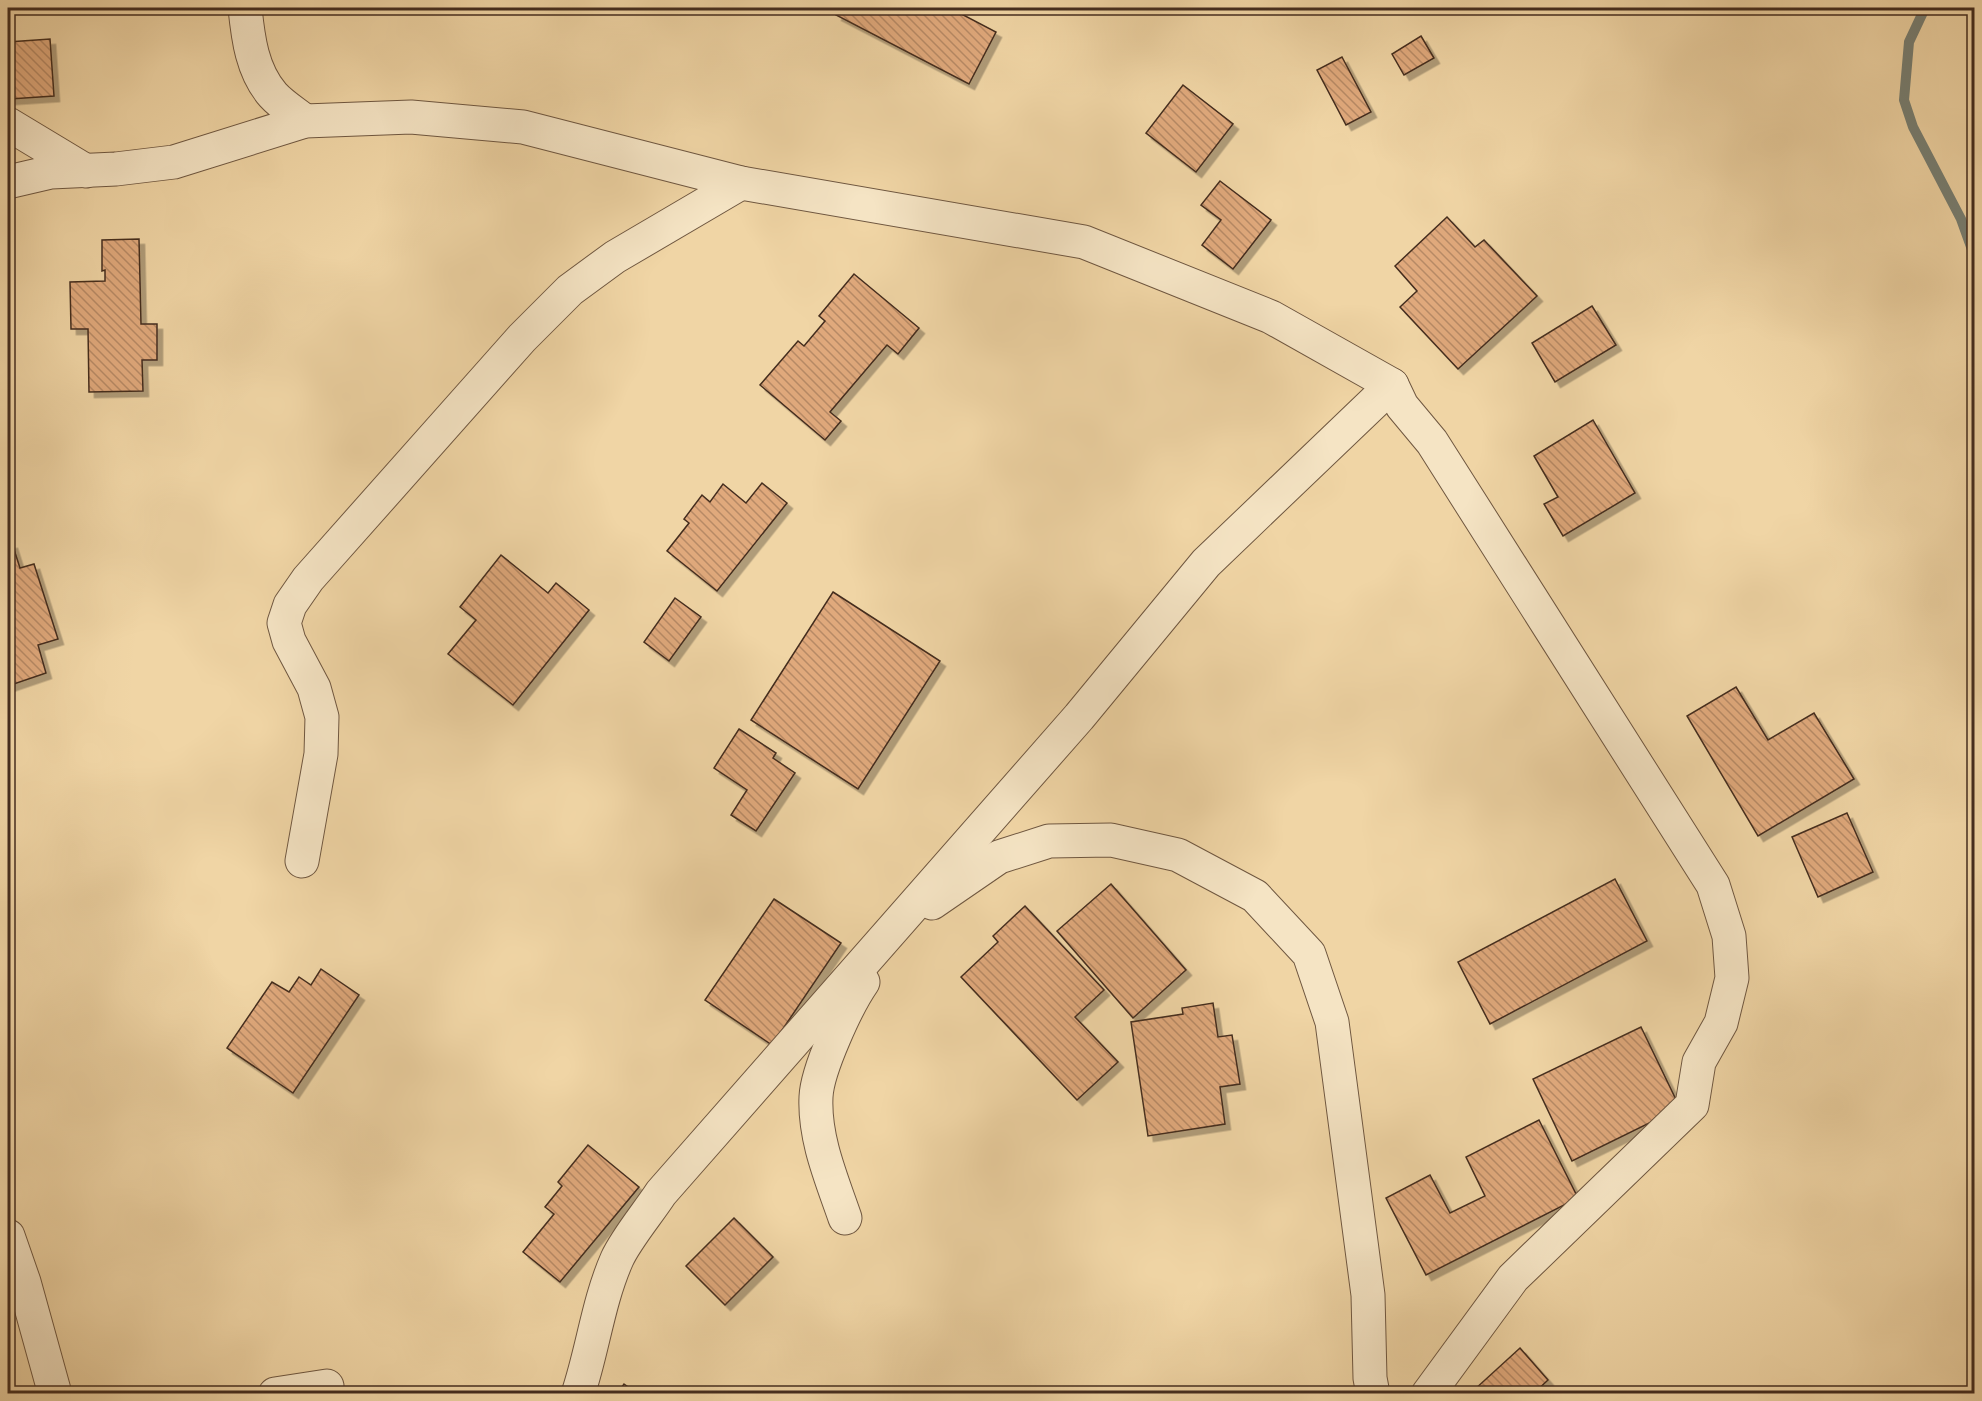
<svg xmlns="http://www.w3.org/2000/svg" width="1982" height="1401" font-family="'EB Garamond',serif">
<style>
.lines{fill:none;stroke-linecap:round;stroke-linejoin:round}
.stream{stroke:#788074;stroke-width:10}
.building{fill:url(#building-back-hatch);stroke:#442d1f;stroke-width:1.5;filter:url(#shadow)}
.minor-casing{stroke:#6f5740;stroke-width:35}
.minor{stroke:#f5e4c4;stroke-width:33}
</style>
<defs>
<pattern id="building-back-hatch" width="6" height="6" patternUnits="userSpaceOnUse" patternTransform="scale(1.5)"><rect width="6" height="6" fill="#e0a97c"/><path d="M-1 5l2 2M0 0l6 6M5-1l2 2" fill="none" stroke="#b78a65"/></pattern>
<filter id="shadow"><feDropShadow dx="5.5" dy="5.5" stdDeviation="0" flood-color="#0004"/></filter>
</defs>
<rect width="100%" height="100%" fill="#f0d5a5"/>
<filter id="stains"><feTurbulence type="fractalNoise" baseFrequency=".00333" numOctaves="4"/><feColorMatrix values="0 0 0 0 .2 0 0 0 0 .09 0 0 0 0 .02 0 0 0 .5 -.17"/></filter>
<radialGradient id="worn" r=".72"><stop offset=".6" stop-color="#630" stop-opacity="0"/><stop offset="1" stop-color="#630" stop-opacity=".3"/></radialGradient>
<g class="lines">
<path class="stream" d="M1925,8L1909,42L1904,100L1913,127L1961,219L1974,255"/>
</g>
<g class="building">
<path d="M840,8H950L996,32L969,84L836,15Z"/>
<path d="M1421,36L1434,58L1404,75L1392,54Z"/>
<path d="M50,39L54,96L10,99L8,42Z"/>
<path d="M1342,57L1371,112L1346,125L1317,70Z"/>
<path d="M1183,85L1233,124L1196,172L1146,133Z"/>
<path d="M1220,181L1271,220L1233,269L1202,245L1221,220L1201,205Z"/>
<path d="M1447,217L1475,247L1484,240L1537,296L1458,369L1400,307L1417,291L1395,266Z"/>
<path d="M139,239L141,324H157V360H142L143,391L89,392L88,329H71L70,282L105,281V270L102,271V240Z"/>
<path d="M854,274L919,328L898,354L887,345L830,412L841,421L825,440L760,385L798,341L804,346L825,321L819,316Z"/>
<path d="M1592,306L1616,345L1555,382L1532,343Z"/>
<path d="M1593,420L1635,493L1563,536L1544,504L1558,497L1534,456Z"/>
<path d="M762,483L787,503L717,591L667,551L689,523L684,519L702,495L710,502L723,484L746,503Z"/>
<path d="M12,543L20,568L34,564L58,639L38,645L46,673L8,686V544Z"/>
<path d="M501,555L548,593L556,583L589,610L513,705L448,654L476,620L460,607Z"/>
<path d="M833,592L940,661L858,789L751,720Z"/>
<path d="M675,598L701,617L669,661L644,642Z"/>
<path d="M1736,687L1768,740L1814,713L1854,779L1758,836L1687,716Z"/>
<path d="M739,729L776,753L773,758L795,773L756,831L731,815L747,790L714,768Z"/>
<path d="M1847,813L1873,872L1818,897L1792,837Z"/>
<path d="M1615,879L1647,941L1490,1024L1458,962Z"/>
<path d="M1111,884L1186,970L1133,1018L1057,931Z"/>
<path d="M774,899L841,943L772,1045L705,1000Z"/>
<path d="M1025,906L1104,990L1075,1017L1118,1062L1077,1100L961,977L998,942L993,936Z"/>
<path d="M321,969L359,995L293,1093L227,1048L272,982L289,992L299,977L311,985Z"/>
<path d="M1213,1003L1218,1037L1232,1035L1240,1084L1220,1087L1225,1124L1148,1136L1131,1022L1183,1014L1182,1008Z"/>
<path d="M1641,1027L1680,1108L1572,1161L1533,1079Z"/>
<path d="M1539,1120L1578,1198L1426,1275L1386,1198L1430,1175L1450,1213L1485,1196L1466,1157Z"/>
<path d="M588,1145L639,1187L560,1282L523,1252L554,1214L545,1207L562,1186L558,1182Z"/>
<path d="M734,1218L773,1257L725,1305L686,1266Z"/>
<path d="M1520,1348L1548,1380L1533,1394H1477L1474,1390Z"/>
<path d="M624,1384L638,1394H617Z"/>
</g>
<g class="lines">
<g class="minor-casing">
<g id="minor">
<path d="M245,8C248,38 252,71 273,95C282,105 295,113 305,121"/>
<path d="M8,124L86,171"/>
<path d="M8,182L51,172L116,169L174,162L305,121L411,117L523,127L741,183L1084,242L1271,317L1392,385L1402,406L1432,442L1713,885L1729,936L1732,978L1721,1023L1699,1062L1692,1105L1513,1278L1428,1394"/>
<path d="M302,861L321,754L322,717L314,688L289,641L284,623L290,605L308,579L522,338L570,290L615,257L741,183"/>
<path d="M932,903L999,857L1049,841L1111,840L1178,855L1255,896L1309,954L1332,1022L1368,1295L1370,1378L1373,1394"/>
<path d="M845,1218C832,1180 814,1139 816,1097C817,1070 847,1005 863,982"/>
<path d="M8,1236L24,1282L55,1394"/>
<path d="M275,1394L327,1386"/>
<path d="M578,1394C593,1349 598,1302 617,1259C626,1239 648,1213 661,1193L1079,717L1206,563L1392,385"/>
</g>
</g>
<use href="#minor" class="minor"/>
</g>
<rect width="1982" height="1401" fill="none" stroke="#f0d5a5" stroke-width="30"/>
<rect x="9" y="9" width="1964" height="1383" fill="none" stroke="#442d1f" stroke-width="3"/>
<rect x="15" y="15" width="1952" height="1371" fill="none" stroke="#442d1f" stroke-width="1.5"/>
<rect width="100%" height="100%" filter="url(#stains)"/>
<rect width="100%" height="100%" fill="url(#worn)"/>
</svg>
